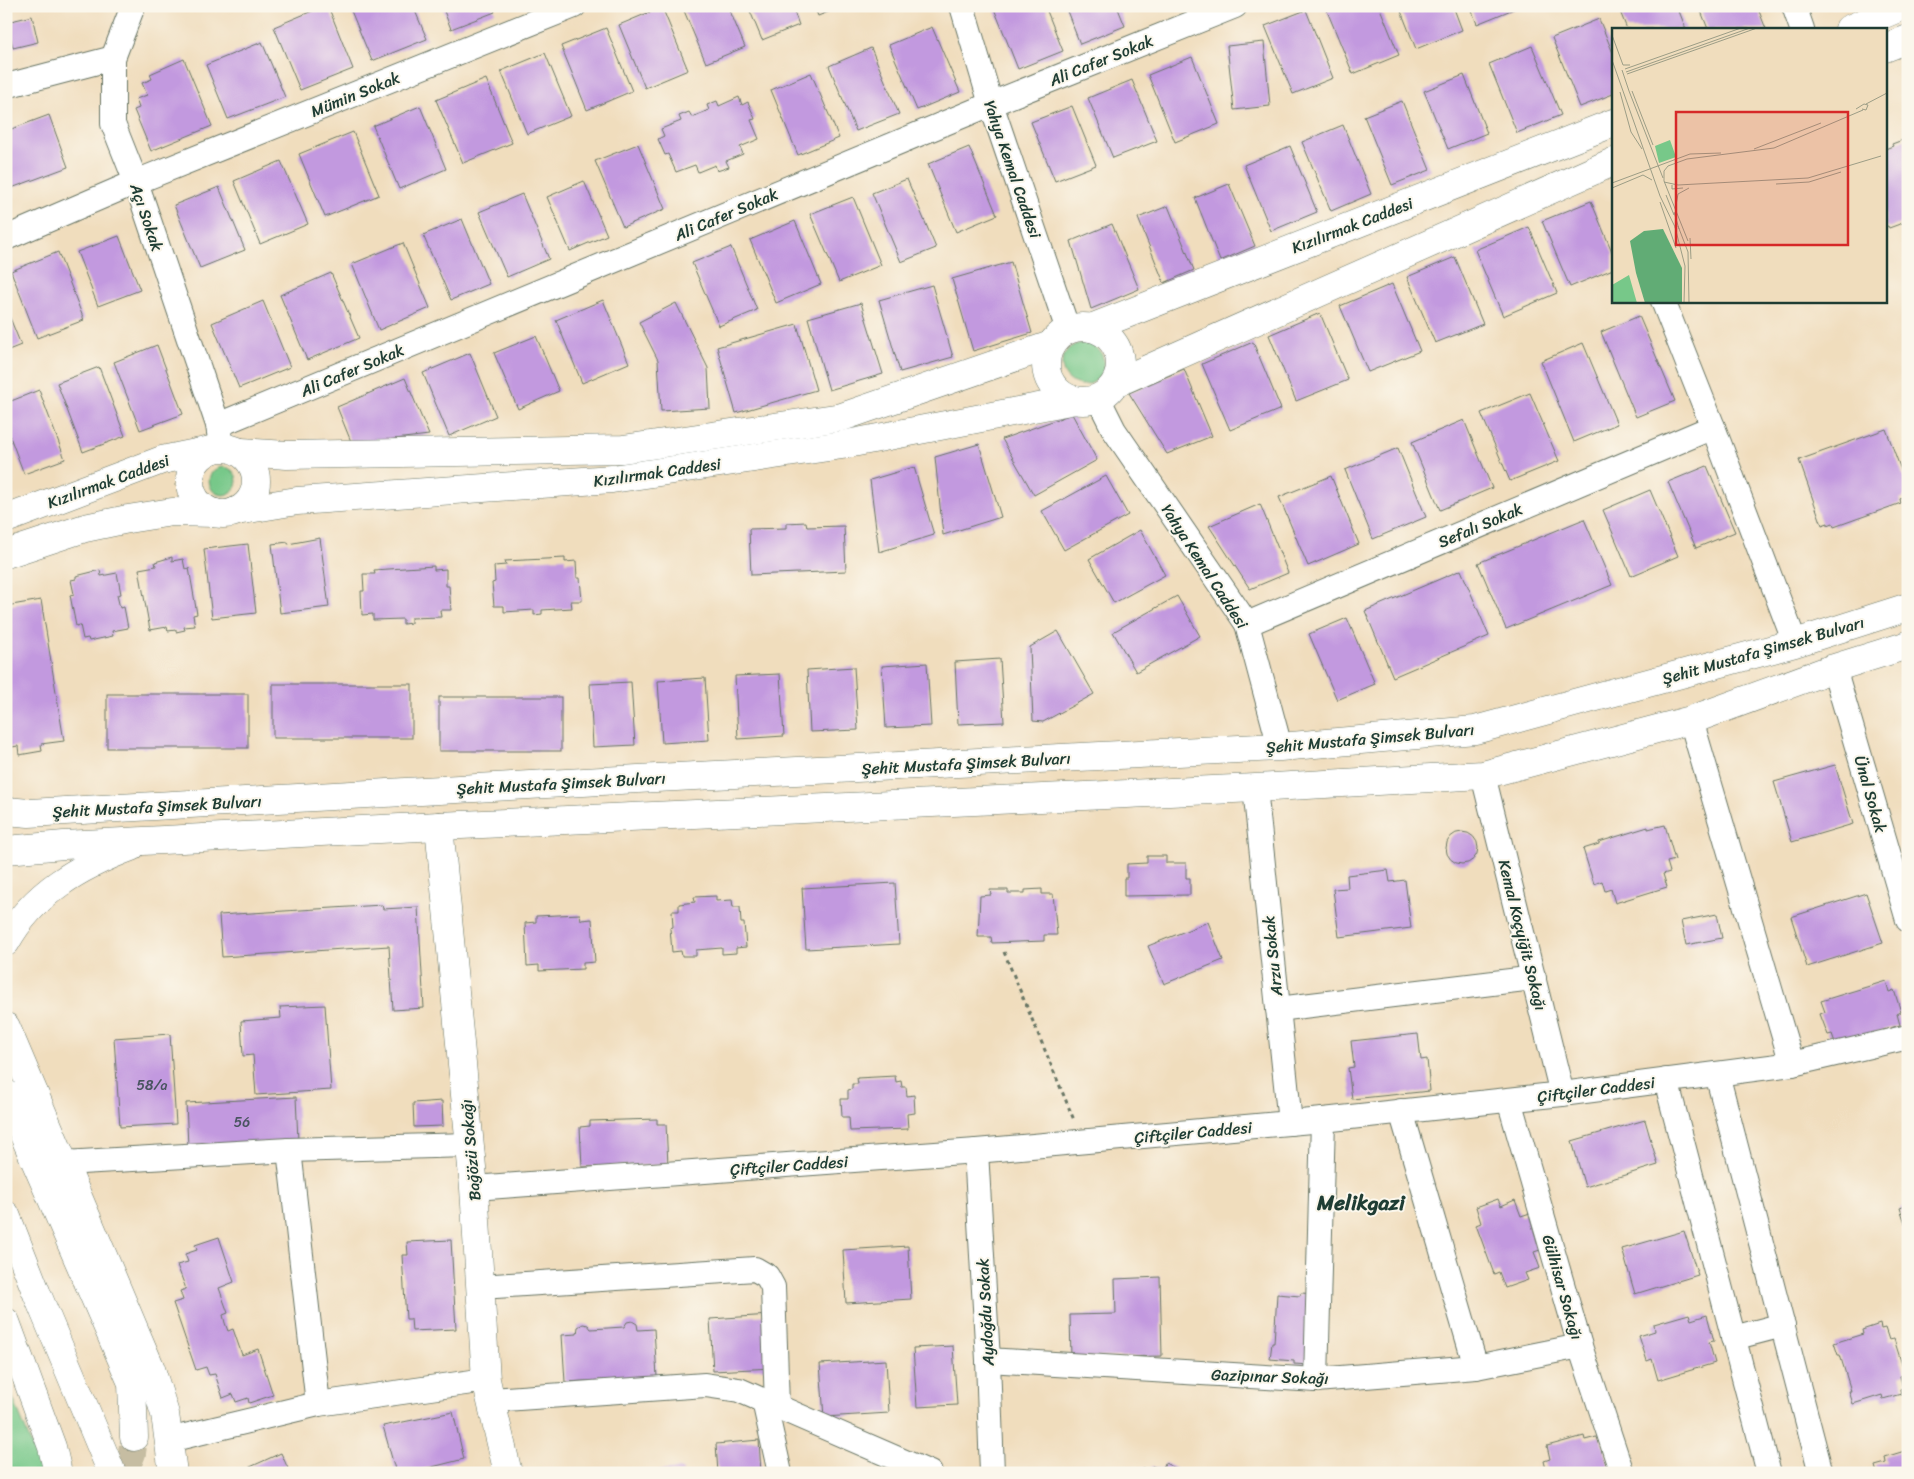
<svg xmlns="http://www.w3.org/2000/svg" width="1914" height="1479" font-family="Sriracha,sans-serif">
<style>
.green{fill:#77c889;stroke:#4b825e}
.building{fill:#c299df}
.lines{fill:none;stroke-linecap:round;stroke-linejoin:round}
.primary-tunnel{stroke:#c6bda2;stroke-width:28;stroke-dasharray:28 14;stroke-linecap:butt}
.street-casing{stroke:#687564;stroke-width:26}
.secondary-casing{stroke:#687564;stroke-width:29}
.primary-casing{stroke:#687564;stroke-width:29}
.path{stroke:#687564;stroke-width:3;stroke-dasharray:4 4;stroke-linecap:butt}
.street{stroke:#fff;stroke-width:24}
.secondary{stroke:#fff;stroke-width:28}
.primary{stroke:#fff;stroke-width:28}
.labels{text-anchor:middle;stroke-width:4;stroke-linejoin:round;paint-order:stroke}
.number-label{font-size:14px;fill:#48545f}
.street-label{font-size:16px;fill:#1f3d34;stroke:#fbf7ec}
.district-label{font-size:21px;font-weight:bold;fill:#1f3d34;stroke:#fbf7ec}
.inset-road{fill:none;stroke:#9c9d86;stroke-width:1}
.view{fill:#d62828;fill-opacity:0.15;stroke:#d62828;stroke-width:2.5}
.inset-edge{fill:none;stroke:#1f3d34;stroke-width:2.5}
</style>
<rect width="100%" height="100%" fill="#fbf7ec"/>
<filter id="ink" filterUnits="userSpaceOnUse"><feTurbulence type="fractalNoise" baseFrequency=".02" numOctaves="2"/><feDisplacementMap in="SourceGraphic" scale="10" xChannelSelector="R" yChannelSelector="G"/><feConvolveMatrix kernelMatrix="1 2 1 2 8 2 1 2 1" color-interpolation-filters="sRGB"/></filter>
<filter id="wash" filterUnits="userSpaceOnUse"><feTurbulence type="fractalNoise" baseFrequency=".0096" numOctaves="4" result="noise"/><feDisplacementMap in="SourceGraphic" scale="20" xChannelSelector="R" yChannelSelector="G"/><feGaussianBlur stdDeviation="1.12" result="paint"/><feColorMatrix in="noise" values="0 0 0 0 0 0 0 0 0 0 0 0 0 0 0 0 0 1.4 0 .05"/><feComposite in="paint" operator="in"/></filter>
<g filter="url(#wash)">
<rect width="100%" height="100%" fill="#f0ddbd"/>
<g class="green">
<circle cx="1083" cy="364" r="21"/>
<circle cx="223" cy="481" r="14"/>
<path d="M6,1381L43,1473H6Z"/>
</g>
<g id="blocks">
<g class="building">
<path d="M324,6H328L353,69L300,90L274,27Z"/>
<path d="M349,6H413L427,39L372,61Z"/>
<path d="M442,6H492L495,12L451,29Z"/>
<path d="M682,6H728L745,47L706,63Z"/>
<path d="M748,6H792L799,25L762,40Z"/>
<path d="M814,6H843L818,16Z"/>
<path d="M993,6H1045L1063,51L1018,69Z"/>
<path d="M1065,6H1117L1125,26L1080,44Z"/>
<path d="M1325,6H1379L1399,55L1353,74Z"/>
<path d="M1399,6H1453L1462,30L1416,49Z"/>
<path d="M1470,6H1521L1477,24Z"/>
<path d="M1627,6H1677L1686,29H1627L1619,9Z"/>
<path d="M1699,6H1757L1766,29H1708Z"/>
<path d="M662,7L688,70L645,88L619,25Z"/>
<path d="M1306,10L1333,78L1293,94L1265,26Z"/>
<path d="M32,16L38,42L13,48L7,22Z"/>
<path d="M1599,19L1613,53V94L1580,107L1552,38Z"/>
<path d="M932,27L960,92L917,110L889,45Z"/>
<path d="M606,28L632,91L587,110L561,46Z"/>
<path d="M262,42L285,97L228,119L206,65Z"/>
<path d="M1264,42L1270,106L1234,110L1227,46Z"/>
<path d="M1532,46L1561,115L1517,133L1489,64Z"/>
<path d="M871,48L899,114L856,131L829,66Z"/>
<path d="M545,53L571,116L527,134L501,71Z"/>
<path d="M1192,57L1219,124L1175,142L1148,75Z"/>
<path d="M184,59L212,126L151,151L134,110L139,108L136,99L147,95L142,83L152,79L150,74Z"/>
<path d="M811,73L839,138L798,155L771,90Z"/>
<path d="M1464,75L1487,133L1448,149L1424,91Z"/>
<path d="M486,79L512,143L463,163L436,100Z"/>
<path d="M1132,80L1157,141L1113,158L1088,98Z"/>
<path d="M739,97L742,105L748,102L755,119L751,120L759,139L740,147L743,154L726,161L729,167L717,171L715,165L698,172L695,165L676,172L668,154L665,155L658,139L664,136L661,129L681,121L679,116L689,112L692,117L709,110L707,105L717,101L719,106Z"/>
<path d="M1402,101L1430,170L1392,185L1364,116Z"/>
<path d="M420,106L446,169L399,189L373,126Z"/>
<path d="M1072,106L1096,165L1055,181L1031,122Z"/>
<path d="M49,115L68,167L6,190V131Z"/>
<path d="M1343,125L1371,194L1331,211L1302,142Z"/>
<path d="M353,132L379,195L325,217L299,154Z"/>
<path d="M1908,138V221L1889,228L1888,226L1885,227V149L1893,146L1892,144Z"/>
<path d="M638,144L665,209L623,227L595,161Z"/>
<path d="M1290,146L1317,212L1271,231L1244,165Z"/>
<path d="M969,147L997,215L956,232L928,164Z"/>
<path d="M281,161L308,224L260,244L234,181Z"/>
<path d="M907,179L936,248L901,262L872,193Z"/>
<path d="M584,181L607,235L570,251L547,197Z"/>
<path d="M1229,184L1255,246L1220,261L1195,198Z"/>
<path d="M219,187L245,250L200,268L174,205Z"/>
<path d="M522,194L549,259L507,277L479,212Z"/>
<path d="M853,197L881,265L839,282L810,214Z"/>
<path d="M1591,201L1613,254V269L1570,287L1542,221Z"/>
<path d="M1168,206L1194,270L1164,283L1138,218Z"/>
<path d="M462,219L489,284L451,300L423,235Z"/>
<path d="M795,221L821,284L776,303L750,240Z"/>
<path d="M1112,224L1139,289L1091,309L1071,241Z"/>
<path d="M1529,227L1557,293L1503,316L1475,250Z"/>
<path d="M119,236L140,290L98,306L77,252Z"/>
<path d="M403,243L430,308L379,330L352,264Z"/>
<path d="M731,247L757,310L719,326L692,263Z"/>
<path d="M58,252L84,320L37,338L11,271Z"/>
<path d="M1455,257L1483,324L1435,343L1407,277Z"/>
<path d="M1011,262L1032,333L973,351L952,279Z"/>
<path d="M331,273L359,338L307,360L280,295Z"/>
<path d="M1392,284L1420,351L1368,372L1340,306Z"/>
<path d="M932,285L953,357L900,372L879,300Z"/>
<path d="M603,300L629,363L582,383L556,320Z"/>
<path d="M263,301L290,367L239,388L212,323Z"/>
<path d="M676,303L708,368L710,408L661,411L658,360L639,322Z"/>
<path d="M861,303L883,374L829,390L808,318Z"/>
<path d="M6,308L21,345L6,351Z"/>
<path d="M1320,313L1348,380L1296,401L1269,335Z"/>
<path d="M1639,316L1675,401L1636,417L1601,332Z"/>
<path d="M797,324L816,390L736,413L717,347Z"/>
<path d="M536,336L559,391L518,409L494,353Z"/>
<path d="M1253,342L1281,409L1230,430L1202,364Z"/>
<path d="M1583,343L1617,424L1574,442L1541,361Z"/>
<path d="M157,345L183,414L140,430L114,362Z"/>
<path d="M470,353L496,416L449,436L423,373Z"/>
<path d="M99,367L125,436L83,452L57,383Z"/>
<path d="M1184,369L1212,436L1167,454L1129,393Z"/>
<path d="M405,378L429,435L352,444L337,407Z"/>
<path d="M39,390L65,459L24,474L6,426V403Z"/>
<path d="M1530,393L1559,461L1510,481L1481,413Z"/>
<path d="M1072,414L1097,460L1034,495L1002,439Z"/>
<path d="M1464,420L1492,488L1440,510L1412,442Z"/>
<path d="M1886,429L1908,489V494L1900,499L1901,503L1834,527L1833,523L1828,525V523L1822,525L1799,460Z"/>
<path d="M979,444L1001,517L943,535L935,457Z"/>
<path d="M1398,448L1426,517L1373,539L1345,470Z"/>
<path d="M1707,466L1735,532L1696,548L1668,482Z"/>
<path d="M914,467L934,535L879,552L870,480Z"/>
<path d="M1106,476L1128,515L1064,550L1042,511Z"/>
<path d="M1331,476L1359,544L1308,566L1279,497Z"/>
<path d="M1650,490L1678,556L1631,576L1603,510Z"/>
<path d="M1260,504L1288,573L1250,589L1209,526Z"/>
<path d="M1584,519L1612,585L1506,629L1478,563Z"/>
<path d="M806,522L807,527L844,526L846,571L751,575L749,529L786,528V523Z"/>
<path d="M1140,530L1165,575L1114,603L1089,559Z"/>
<path d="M320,538L329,607L280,613L272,544L288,542V544Z"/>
<path d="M248,544L256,613L212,618L204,549Z"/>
<path d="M172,557V561L183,559L185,569L189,568L197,614L193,615L195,626L184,627L185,630L176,632V630L168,631L167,627L150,630L139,569L156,566L155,562Z"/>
<path d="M565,558V562L576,561L577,578H580L582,601H571L572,608L542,610V614L534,615V610L504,612V606H494L492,583L495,582L494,566L506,565L505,561Z"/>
<path d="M434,566V570L446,569V586H449L451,610H440L441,617L411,618V623L403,624V619L373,620V614L362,615L361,591H364L363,574H375L374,570Z"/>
<path d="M100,570L101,576L117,573L121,594L117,595L120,608L124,607L128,628L112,631L113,636L89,641L88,638L83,639L80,625L76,626L70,595L74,594L71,580L76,579V576Z"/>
<path d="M1461,570L1489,636L1393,677L1365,611Z"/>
<path d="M1177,596L1200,636L1136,672L1113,632Z"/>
<path d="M41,600L64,741L41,744L42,751L19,755L18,746L6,748V606Z"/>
<path d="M1347,618L1375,684L1337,700L1309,634Z"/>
<path d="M1058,631L1094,694L1043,722L1033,721L1030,647Z"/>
<path d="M1000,659L1004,722L958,724L955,662Z"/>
<path d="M927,663L931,726L886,728L882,666Z"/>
<path d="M854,667L858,730L810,732L807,670Z"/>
<path d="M780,674L784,736L738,739L735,676Z"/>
<path d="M705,678L709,740L662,743L658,681Z"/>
<path d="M631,682L635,745L593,747L590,684Z"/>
<rect x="273" y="684" width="139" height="54"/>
<rect x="107" y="694" width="141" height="54"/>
<rect x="439" y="697" width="122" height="54"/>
<path d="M1835,765L1853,824L1792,842L1774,782Z"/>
<path d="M1665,825L1675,860L1667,862L1670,872L1663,874L1667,887L1615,903L1611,889L1605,891L1602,881L1594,884L1583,849L1599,844V842L1648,827V829Z"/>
<circle cx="1462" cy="848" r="16"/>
<path d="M1147,856H1166V863H1186V878H1190V895L1124,896V878H1127V864L1147,863Z"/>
<path d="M1388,870L1390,882L1405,880L1411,928L1339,937L1333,889L1348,888L1347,875Z"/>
<path d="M895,883L899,944L806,949L802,888Z"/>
<path d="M1042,889V894H1053L1057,935H1044V941L992,943L991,937H978L980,896L991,895L990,890H1008V893H1025V890Z"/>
<path d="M1866,893L1883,943L1807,967L1791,917Z"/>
<path d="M716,896V901L732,900L733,907H740L741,923H744L746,947L736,948V953L722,954V948L696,950V956H682L681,951L672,952L670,928L673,927L672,911H679V904L695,902L694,897Z"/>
<path d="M382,905L383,909L418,907L424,1008L393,1010L389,946L222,957L219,915Z"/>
<path d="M580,914L581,920L592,919L595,962L583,963V969L539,971V965L527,966L525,923L536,922V916Z"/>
<path d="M1717,914L1722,938L1686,945L1681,921Z"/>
<path d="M1208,922L1223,960L1164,984L1148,946Z"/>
<path d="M1886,981L1889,992L1894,990L1901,1012L1897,1014L1900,1025L1836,1045L1832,1034L1828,1035L1820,1014L1825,1012L1821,1001Z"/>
<path d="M325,1005L331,1090L256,1095L253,1055L243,1056L241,1021L281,1018L280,1007Z"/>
<path d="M170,1034L176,1124L120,1127L114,1038Z"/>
<path d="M1418,1034L1421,1060L1427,1059L1430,1091L1352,1099L1348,1068L1354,1067L1351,1041Z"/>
<path d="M895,1076L896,1082L901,1081L902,1087H906L907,1096L914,1095L915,1113L907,1114L908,1129L850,1131L849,1117H842L841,1099H848V1090L852,1089V1084H858L857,1078Z"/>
<path d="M296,1097L298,1141L188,1146L186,1103Z"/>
<path d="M442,1101L443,1126L414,1127L413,1103Z"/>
<path d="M657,1119V1124H666L668,1165L582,1167L580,1127L590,1126V1121Z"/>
<path d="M1645,1120L1658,1165L1585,1187L1572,1141Z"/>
<path d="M1498,1199L1501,1206L1515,1200L1521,1216L1530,1213L1543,1249L1534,1252L1540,1268L1525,1273L1528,1280L1505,1288L1499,1272L1494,1274L1476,1225L1481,1223L1476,1207Z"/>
<path d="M1908,1205V1229H1907L1900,1208Z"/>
<path d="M1684,1231L1698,1275L1635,1294L1622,1249Z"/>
<path d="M219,1237L234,1282L219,1288L228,1313L223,1315L225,1323L228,1331L233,1329L242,1355L258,1349L273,1395L249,1403L248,1398L236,1402L233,1394L223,1398L215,1374L209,1375L206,1367L196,1370L173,1303L183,1300L180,1291L186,1289L177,1265L188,1262L185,1254L197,1250L195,1245Z"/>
<path d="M451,1240L456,1329L412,1331L411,1319H406L402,1255H408L407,1242Z"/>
<path d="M908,1246L911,1299L846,1303L843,1250Z"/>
<path d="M1160,1277L1162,1356L1071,1358L1070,1315L1116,1314L1115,1279Z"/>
<path d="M1301,1293L1316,1294L1309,1365L1294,1364V1361L1270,1359L1272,1343H1274L1277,1294L1300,1296Z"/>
<path d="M1689,1314L1691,1320L1707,1315L1714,1341L1709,1342L1715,1363L1658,1380L1652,1359L1647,1361L1639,1336L1655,1331L1654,1324Z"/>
<path d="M770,1315L773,1368L713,1371L710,1319Z"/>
<path d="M632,1321L637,1324L638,1330L654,1329L657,1377L565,1382L562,1335L577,1334L578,1327L583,1324L588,1325L591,1329L624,1327L627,1322Z"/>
<path d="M1880,1324L1881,1329L1885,1328L1889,1340L1894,1339L1905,1374L1900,1376L1903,1388L1900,1389L1901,1394L1883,1399L1882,1395L1853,1404L1849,1391H1851L1840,1355H1838L1834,1343L1863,1334L1862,1330Z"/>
<path d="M953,1346L957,1405L917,1407L913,1348Z"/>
<path d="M886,1360L889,1413L824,1417L820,1364Z"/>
<path d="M453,1412L464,1459L408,1473H396L383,1426Z"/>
<path d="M1584,1436L1585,1440L1600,1436L1610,1473H1547L1544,1461L1550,1459L1547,1446Z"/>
<path d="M759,1440L761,1473H718L716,1444Z"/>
<path d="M1908,1450V1473H1877L1875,1466L1886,1463L1885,1457Z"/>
<path d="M281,1453L290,1473H237Z"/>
<path d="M1165,1463L1181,1471L1180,1473H1141L1143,1468L1150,1471L1152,1466L1162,1470Z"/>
<path d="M682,1469L683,1473H658V1471Z"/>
</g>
</g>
</g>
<g filter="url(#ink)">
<use href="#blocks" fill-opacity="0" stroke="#687564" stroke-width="1"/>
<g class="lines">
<path class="primary-tunnel" d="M124,1473L132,1453L134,1437"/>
<g class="street-casing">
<g id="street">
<path d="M133,6L113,58V124L136,182L218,425L220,440"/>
<path d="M962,6L991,104L1068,330"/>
<path d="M1794,6L1802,29"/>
<path d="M6,86L113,58"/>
<path d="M6,238L136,182L574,6"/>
<path d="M1663,301L1713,427L1795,643"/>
<path d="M1098,398L1114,430L1247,624L1280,747"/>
<path d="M218,425L991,104L1235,6"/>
<path d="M1247,624L1713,427"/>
<path d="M1834,668L1908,920"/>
<path d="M1691,720L1792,1064"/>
<path d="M1483,775L1562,1094"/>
<path d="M1255,788L1290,1123"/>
<path d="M1278,1009L1534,978"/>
<path d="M1717,1074L1821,1473"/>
<path d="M1666,1080L1769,1473"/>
<path d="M1509,1100L1580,1346L1622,1473"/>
<path d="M1401,1111L1476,1367"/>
<path d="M289,1150L318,1404"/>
<path d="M976,1151L988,1360L992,1473"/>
<path d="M64,1163L289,1150L469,1145"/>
<path d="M474,1188L976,1151L1323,1120L1562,1094L1792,1064L1908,1037"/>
<path d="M480,1287L755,1269L767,1276L773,1287L777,1406"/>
<path d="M1733,1338L1783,1325"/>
<path d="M988,1360L1316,1380L1476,1367L1580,1346"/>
<path d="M1316,1380L1323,1120"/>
<path d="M491,1400L705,1385L739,1390L930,1473"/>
<path d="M764,1401L780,1473"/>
<path d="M169,1440L318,1404L486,1380"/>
</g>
</g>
<g class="secondary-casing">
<path id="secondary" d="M439,826L474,1188L486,1380L508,1473"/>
</g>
<g class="primary-casing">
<g id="primary">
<path d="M1849,29L1903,6"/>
<path d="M1885,48L1908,39"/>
<circle cx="1083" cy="364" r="37"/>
<path d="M1091,328L1613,123"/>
<path d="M1116,383L1613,162"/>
<circle cx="223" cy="481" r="33"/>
<path d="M241,452L287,455L623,449L842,417L1051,345"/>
<path d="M236,511L297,501L612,479L842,445L1075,400"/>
<path d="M6,519L162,460L211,450"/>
<path d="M6,554L85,528L128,519L172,512L215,513"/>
<path d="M6,811L29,813L656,778L1280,747L1475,730L1795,643L1908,607"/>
<path d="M6,850L64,845L439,826L1255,788L1483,775L1691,720L1834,668L1908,645"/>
<path d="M6,942C33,893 80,866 131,847"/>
<path d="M6,1027L151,1369L165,1414L173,1473"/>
<path d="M6,1094L132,1383L134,1437"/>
<path d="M6,1215L37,1294L112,1473"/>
<path d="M6,1322L52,1447L58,1473"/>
</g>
</g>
<path class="path" d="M1004,952L1074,1120"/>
<use href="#street" class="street"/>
<use href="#secondary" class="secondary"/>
<use href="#primary" class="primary"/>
</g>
</g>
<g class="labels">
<g class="number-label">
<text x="152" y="1090">58/a</text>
<text x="242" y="1127">56</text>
</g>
<g class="street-label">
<text transform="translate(1101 60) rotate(-22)" y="6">Ali Cafer Sokak</text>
<text transform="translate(355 94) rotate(-22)" y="6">Mümin Sokak</text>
<text transform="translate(1013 169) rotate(71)" y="6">Yahya Kemal Caddesi</text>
<text transform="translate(726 214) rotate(-23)" y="6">Ali Cafer Sokak</text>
<text transform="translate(147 217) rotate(71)" y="6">Açı Sokak</text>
<text transform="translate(1352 225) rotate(-21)" y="6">Kızılırmak Caddesi</text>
<text transform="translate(352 370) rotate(-23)" y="6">Ali Cafer Sokak</text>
<text transform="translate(657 472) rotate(-8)" y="6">Kızılırmak Caddesi</text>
<text transform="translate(108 481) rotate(-20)" y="6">Kızılırmak Caddesi</text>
<text transform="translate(1480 525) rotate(-23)" y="6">Sefalı Sokak</text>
<text transform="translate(1205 566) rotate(57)" y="6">Yahya Kemal Caddesi</text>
<text transform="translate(1763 650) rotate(-16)" y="6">Şehit Mustafa Şimsek Bulvarı</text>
<text transform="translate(1370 738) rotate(-5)" y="6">Şehit Mustafa Şimsek Bulvarı</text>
<text transform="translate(966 763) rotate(-3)" y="6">Şehit Mustafa Şimsek Bulvarı</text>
<text transform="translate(561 783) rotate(-3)" y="6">Şehit Mustafa Şimsek Bulvarı</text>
<text transform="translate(1871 794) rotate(74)" y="6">Ünal Sokak</text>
<text transform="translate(157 806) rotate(-3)" y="6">Şehit Mustafa Şimsek Bulvarı</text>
<text transform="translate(1523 935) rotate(76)" y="6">Kemal Koçyiğit Sokağı</text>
<text transform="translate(1272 956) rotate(-96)" y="6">Arzu Sokak</text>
<text transform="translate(1596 1089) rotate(-7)" y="6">Çiftçiler Caddesi</text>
<text transform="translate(1193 1132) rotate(-5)" y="6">Çiftçiler Caddesi</text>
<text transform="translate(470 1150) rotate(-95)" y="6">Bağözü Sokağı</text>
<text transform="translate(789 1165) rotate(-4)" y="6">Çiftçiler Caddesi</text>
<text transform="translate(1563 1287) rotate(74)" y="6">Gülhisar Sokağı</text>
<text transform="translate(985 1312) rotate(-93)" y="6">Aydoğdu Sokak</text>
<text transform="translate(1270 1376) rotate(2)" y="6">Gazipınar Sokağı</text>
</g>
<g class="district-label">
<text x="1361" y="1210">Melikgazi</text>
</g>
</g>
<g transform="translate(1612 28)">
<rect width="275" height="275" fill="#f0ddbd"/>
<path d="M58,112L64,129L47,135L43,118ZM17,247L25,275H0V257Z" fill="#77c889"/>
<path d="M51,201L70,240V275H33L24,245L18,213L32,203Z" fill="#61ac75"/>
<path class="inset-road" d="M0,7L11,37H18M0,32L11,63M13,41L129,0M10,42L17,63M14,44L138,0M15,46L145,0M11,63L48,168L64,201M17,63L51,150M20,63L41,117M8,64L19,104L30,121M254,76L275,65M244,81L252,76L256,77L254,82L250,81M142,121L209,95M52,154L66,157L196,150L269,128M0,155L78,126L109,125M164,156L197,154L229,144M60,157V161L71,160M0,160L31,147L40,152M54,167L62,187M48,174L64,220M64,177L66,166L77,160M62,184L67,201M66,198L76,224L77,275M63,199L73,238L72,275M78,210L79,231M76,213L52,153V143L56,138L75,131L162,120L251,82"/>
<path class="view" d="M64,84H236V217H64Z"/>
<rect width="275" height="275" class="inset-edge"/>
</g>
<rect width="1914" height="1479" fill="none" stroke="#fbf7ec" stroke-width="25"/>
</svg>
